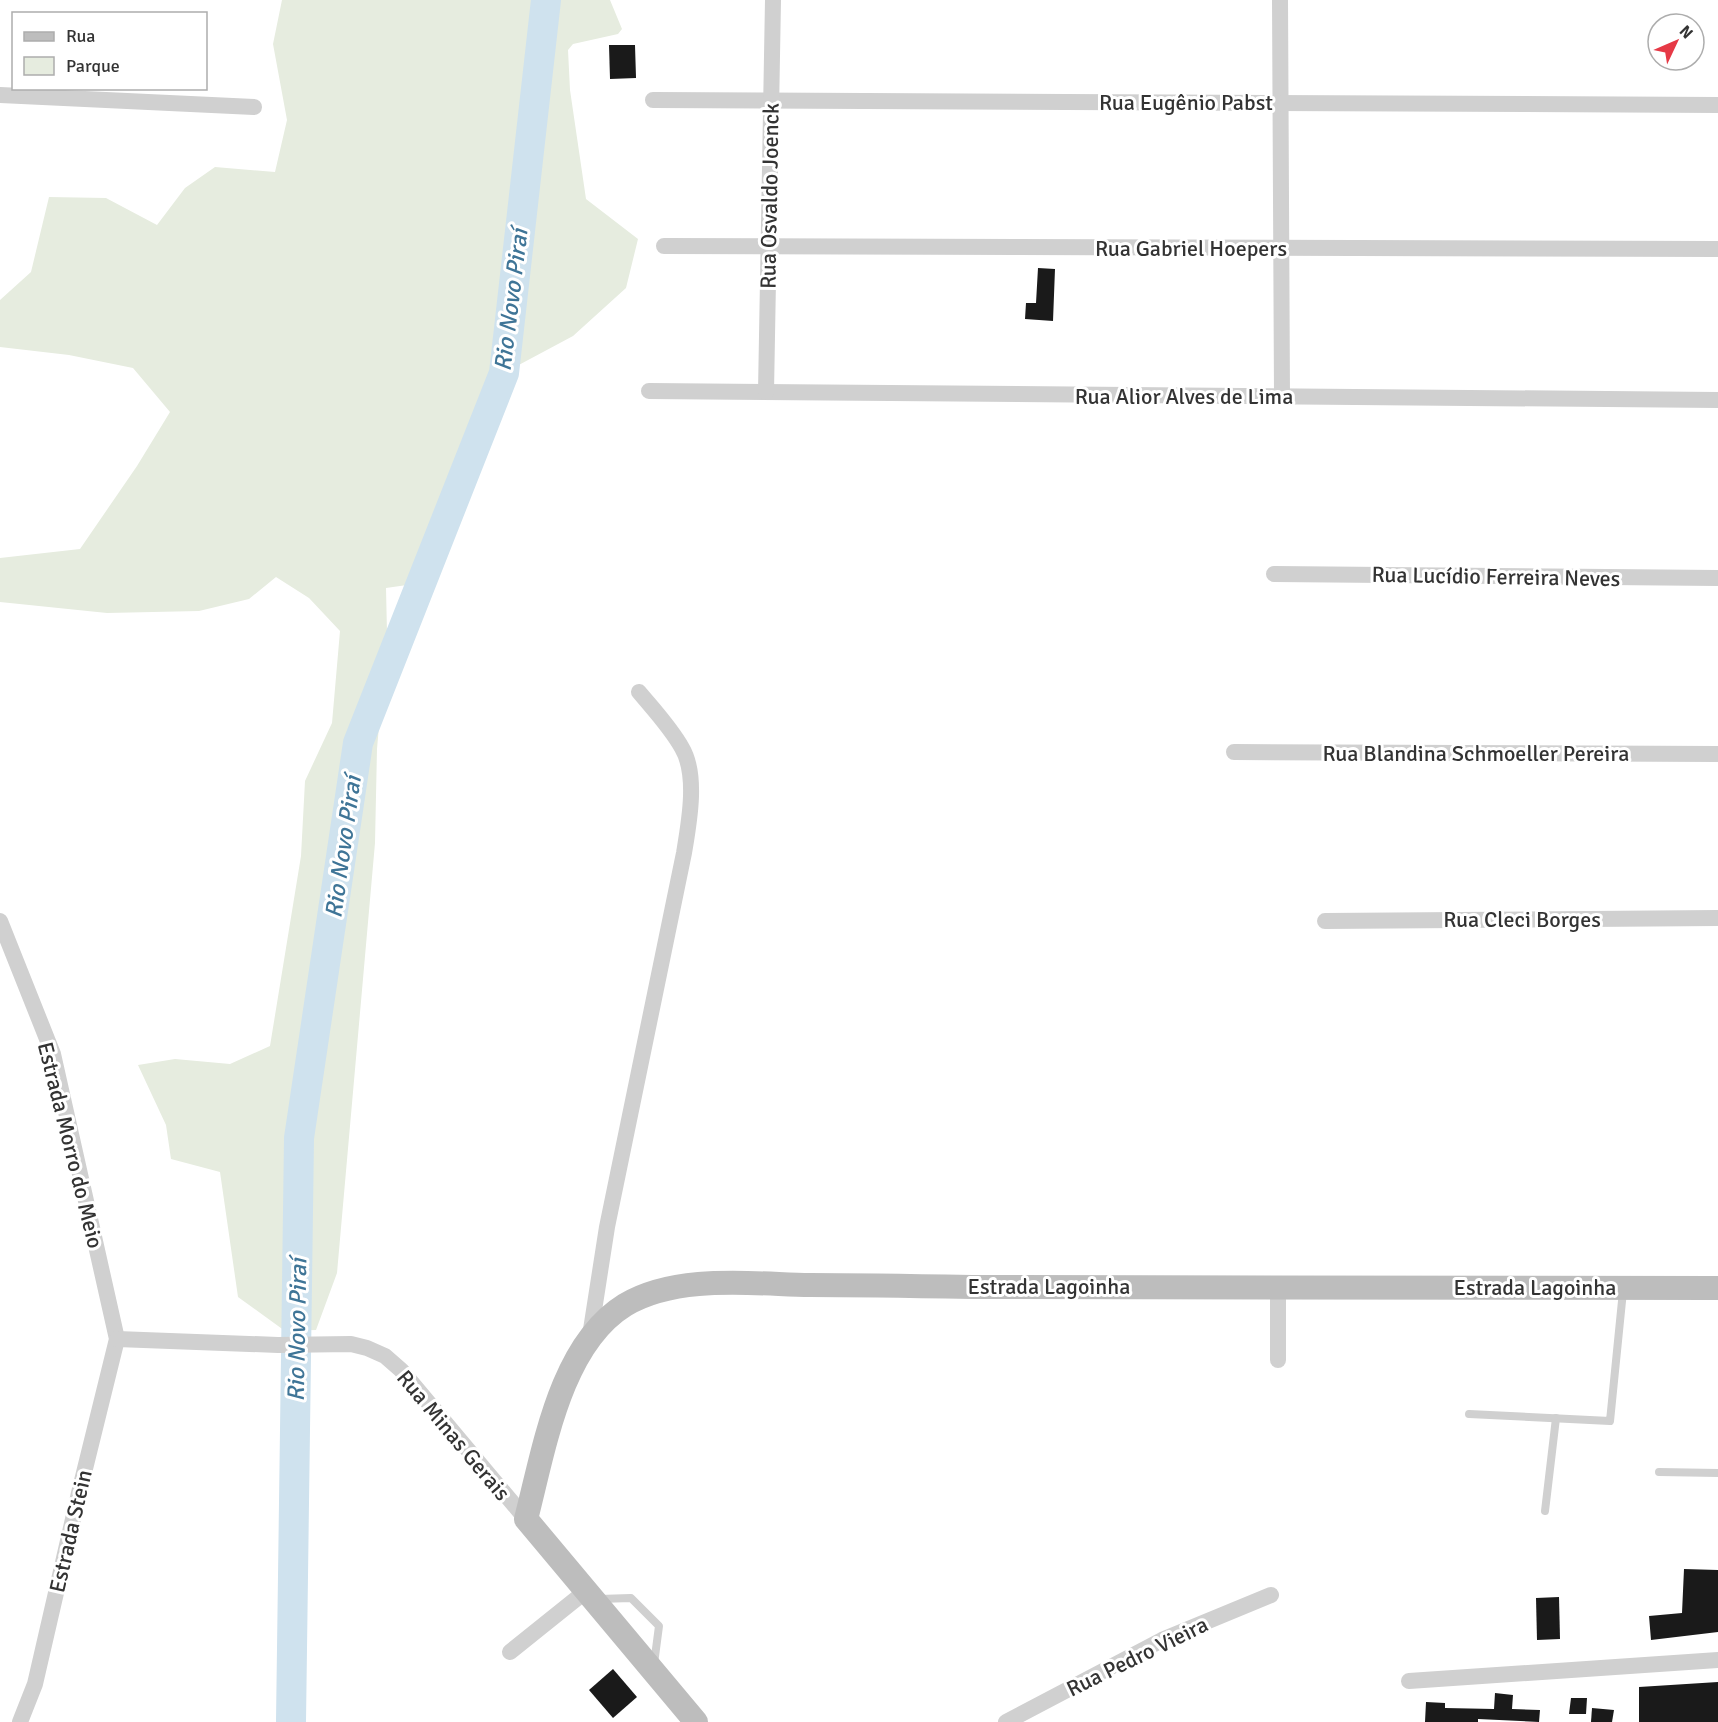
<svg xmlns="http://www.w3.org/2000/svg" width="1718" height="1722" font-family="Signika,sans-serif">
<style>
.green{fill:#e6ecdf}
.lines{fill:none;stroke-linecap:round;stroke-linejoin:round}
.river{stroke:#cfe2ee;stroke-width:30}
.building{fill:#1a1a1a}
.service{stroke:#d0d0d0;stroke-width:8}
.minor{stroke:#d0d0d0;stroke-width:16}
.secondary{stroke:#bdbdbd;stroke-width:24}
.labels{text-anchor:middle;stroke-width:6;stroke-linejoin:round;paint-order:stroke}
.street-label{font-size:22px;fill:#333;stroke:#fff}
.water-label{font-size:24px;font-style:italic;fill:#3f7597;stroke:#fff}
</style>
<rect width="100%" height="100%" fill="#fff"/>
<path class="green" d="M282,0H610L622,29L618,34L573,44L568,50L570,90L586,199L638,239L626,288L573,336L504,373L421,583L386,588L387,633L377,749L375,843L337,1273L316,1330L285,1331L238,1297L220,1172L171,1159L166,1125L138,1065L175,1059L230,1064L270,1046L301,856L305,781L332,723L340,631L309,598L276,577L249,599L199,611L107,613L0,602V558L80,549L137,466L170,412L133,368L69,355L0,347V300L31,272L49,197L106,198L157,225L185,188L215,167L275,172L287,120L273,44Z"/>
<g class="lines">
<path class="river" d="M291,1722L299,1138L358,743L504,373L546,0"/>
</g>
<g class="building">
<path d="M609,45H635L636,78L610,79Z"/>
<path d="M1038,268L1055,269L1053,321L1025,319L1026,303H1036Z"/>
<path d="M1684,1569L1718,1570V1632L1651,1640L1649,1616L1682,1613Z"/>
<path d="M1559,1597L1560,1639L1537,1640L1536,1598Z"/>
<path d="M613,1669L637,1697L613,1718L589,1690Z"/>
<path d="M1718,1682V1722H1639V1687Z"/>
<path d="M1495,1693L1513,1695L1512,1709L1540,1710L1539,1722L1478,1719V1722H1425L1426,1702L1445,1703V1708L1494,1709Z"/>
<path d="M1571,1698H1587L1586,1714H1569Z"/>
<path d="M1592,1708L1614,1710L1612,1722H1591Z"/>
</g>
<g class="lines">
<g class="service">
<path d="M1469,1414L1610,1421L1623,1291"/>
<path d="M1659,1472L1718,1473"/>
<path d="M1545,1511L1556,1418"/>
<path d="M599,1599L631,1598L659,1626L654,1664"/>
</g>
<g class="minor">
<path d="M1280,0L1282,396"/>
<path d="M0,95L254,107"/>
<path d="M653,100L1718,105"/>
<path d="M664,246L1718,249"/>
<path d="M649,391L1718,400"/>
<path d="M766,392L773,0"/>
<path d="M1274,574L1718,578"/>
<path d="M1234,752L1718,754"/>
<path d="M0,921L53,1054L117,1339L79,1493L35,1684L20,1722"/>
<path d="M1325,921L1718,918"/>
<path d="M1278,1286V1360"/>
<path d="M590,1336L607,1227L684,853C689,823 698,775 682,748C671,728 654,710 639,692"/>
<path d="M117,1339L278,1345L351,1344L367,1348L385,1356L401,1370L526,1519"/>
<path d="M510,1652L586,1591"/>
<path d="M1409,1681L1718,1660"/>
<path d="M1006,1722L1162,1640L1271,1595"/>
</g>
<path class="secondary" d="M696,1722L526,1519C544,1450 560,1345 625,1305C677,1274 752,1284 810,1285C864,1285 918,1286 972,1287C1220,1288 1469,1287 1718,1288"/>
</g>
<g class="labels">
<g class="street-label">
<text x="1186" y="110">Rua Eugênio Pabst</text>
<text transform="translate(769 196) rotate(-89)" y="8">Rua Osvaldo Joenck</text>
<text x="1191" y="256">Rua Gabriel Hoepers</text>
<text x="1184" y="404">Rua Alior Alves de Lima</text>
<text transform="translate(1496 576) rotate(1)" y="8">Rua Lucídio Ferreira Neves</text>
<text x="1476" y="761">Rua Blandina Schmoeller Pereira</text>
<text x="1522" y="927">Rua Cleci Borges</text>
<text transform="translate(71 1145) rotate(76)" y="8">Estrada Morro do Meio</text>
<text x="1049" y="1294">Estrada Lagoinha</text>
<text x="1535" y="1295">Estrada Lagoinha</text>
<text transform="translate(454 1435) rotate(50)" y="8">Rua Minas Gerais</text>
<text transform="translate(70 1531) rotate(-77)" y="8">Estrada Stein</text>
<text transform="translate(1137 1656) rotate(-26)" y="8">Rua Pedro Vieira</text>
</g>
<g class="water-label">
<text transform="translate(511 300) rotate(-83)" y="8">Rio Novo Piraí</text>
<text transform="translate(343 847) rotate(-82)" y="8">Rio Novo Piraí</text>
<text transform="translate(297 1330) rotate(-89)" y="8">Rio Novo Piraí</text>
</g>
</g>
<rect x="12" y="12" width="195" height="78" fill="#ffffff" stroke="#adadad" stroke-width="1.5"/>
<rect x="24" y="32" width="30" height="9" fill="#bdbdbd" stroke="#adadad" stroke-width="1.5"/>
<text x="66" y="42" font-size="18" fill="#333333">Rua</text>
<rect x="24" y="57" width="30" height="18" fill="#e6ecdf" stroke="#adadad" stroke-width="1.5"/>
<text x="66" y="72" font-size="18" fill="#333333">Parque</text>
<g transform="translate(1676 42) rotate(46)"><circle r="28" fill="#ffffff" stroke="#adadad" stroke-width="1.5"/>
<path d="M0-4.5L10 22L0 15L-10 22Z" fill="#e63946"/>
<text y="-9" font-size="16" font-weight="bold" text-anchor="middle" fill="#333333">N</text>
</g>
</svg>
